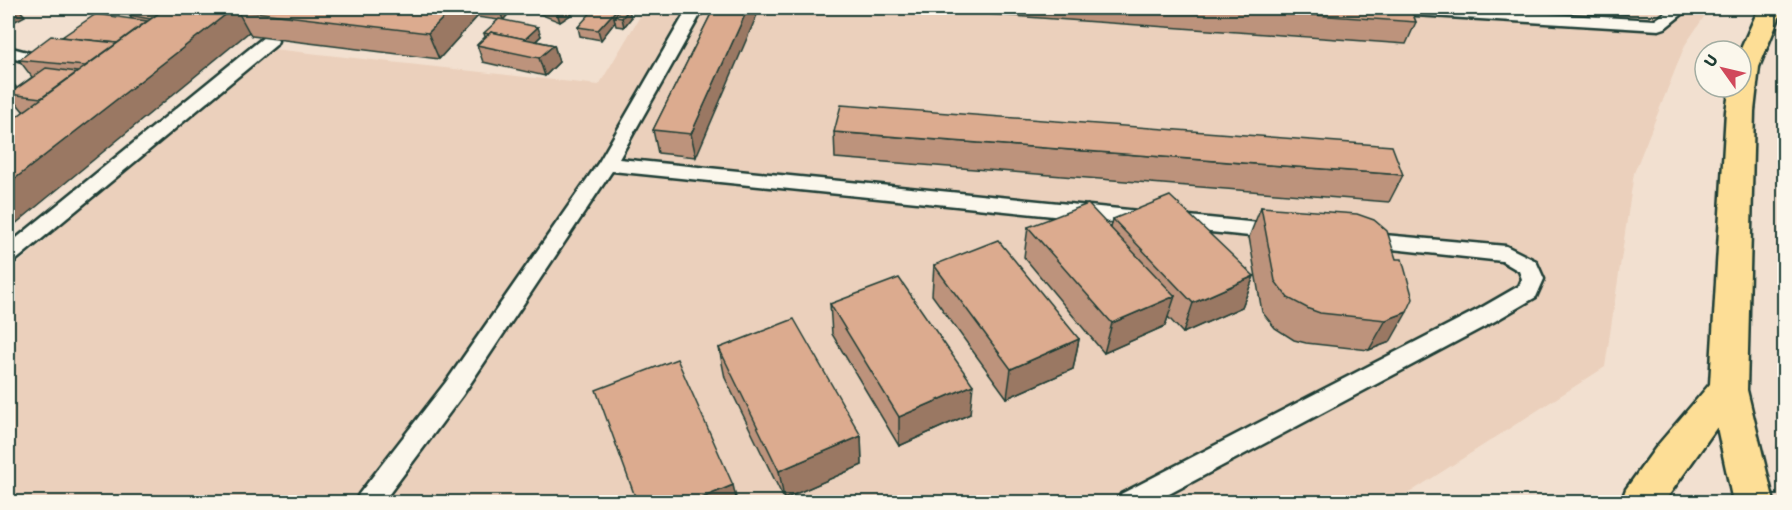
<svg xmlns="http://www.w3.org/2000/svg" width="1792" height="510" font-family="'Shantell Sans',sans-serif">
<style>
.built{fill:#ebd0bc}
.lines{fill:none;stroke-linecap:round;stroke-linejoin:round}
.lane-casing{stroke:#1f3d34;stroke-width:5}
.highway-casing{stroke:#1f3d34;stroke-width:5}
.lane{fill:#fbf7ec;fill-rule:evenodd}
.highway{fill:#fdde96;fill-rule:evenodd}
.wall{fill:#bd937b;stroke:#1f3d34;stroke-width:1.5}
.shaded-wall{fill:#9a7864;stroke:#1f3d34;stroke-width:1.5}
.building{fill:#dcab8f;stroke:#1f3d34;stroke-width:1.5}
</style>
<rect width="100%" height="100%" fill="#f2e0d0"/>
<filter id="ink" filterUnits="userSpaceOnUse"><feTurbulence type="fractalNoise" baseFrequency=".0167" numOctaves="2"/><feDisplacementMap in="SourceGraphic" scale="12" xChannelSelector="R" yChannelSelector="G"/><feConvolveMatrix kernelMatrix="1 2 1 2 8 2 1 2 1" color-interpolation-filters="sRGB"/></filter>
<g filter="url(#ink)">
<path class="built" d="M645,8H1710L1685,45L1634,173L1605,367L1395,502H8V272L264,48L599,85Z"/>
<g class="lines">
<g class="lane-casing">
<g id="lane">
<path d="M688,8H704L619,159L1280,225L1287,227L1290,232L1287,237L1280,239L612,171L462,396L383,502H355L359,494L446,382L599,162Z"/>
<path d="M1374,8H1444L1655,20L1672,8H1690L1665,28L1659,30L1382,13Z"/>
<path d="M270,36L276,37L278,41L276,45L15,261L8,263V245L264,37Z"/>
<path d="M8,47L42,56L44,60L42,64L36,65L8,57Z"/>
<path d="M1362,233L1506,246L1536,261L1544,279L1536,297L1495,321L1154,502H1117L1121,494L1479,309L1519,286L1522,279L1519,271L1502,261L1355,245L1352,240L1355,235Z"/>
</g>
</g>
<g class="highway-casing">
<path id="highway" d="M1759,8H1783L1759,67L1754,111L1747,390L1774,502H1733L1717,427L1664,502H1621L1626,489L1657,446L1710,384L1726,111L1730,87H1741L1740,51Z"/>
</g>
<use href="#lane" class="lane"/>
<use href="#highway" class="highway"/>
</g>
<g class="wall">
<path d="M141,8H514L503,20L541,36L536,41L554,45L559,62L545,76L483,62L477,45L485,37L484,33L499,20L477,17L439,59L252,36L249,32L23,111L9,94L32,77L19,60L62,37L132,19L129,15Z"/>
<path d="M535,8H581L560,22L537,13Z"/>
<path d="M619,8V10L631,18L624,27L616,26L615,22L601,40L580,36L578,27Z"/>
<path d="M714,8L696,157L658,153L653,130Z"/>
<path d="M901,8H1410L1416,22L1406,44Z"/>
<path d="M1519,8H1631L1627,14Z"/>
<path d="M834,132L1403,175L1389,202L835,158Z"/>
<path d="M1261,207L1396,259L1390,342L1369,350L1306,343L1294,340L1275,328L1262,312L1249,237Z"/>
<path d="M1113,219L1254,276L1242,307L1183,333L1168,317L1165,326L1104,353L1024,257L1028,227L1111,228Z"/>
<path d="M934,265L1079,339L1073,369L1007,398L932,295Z"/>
<path d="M830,304L970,414L899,446L832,334Z"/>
<path d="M719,348L861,436L862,465L784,499L725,378Z"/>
</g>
<g class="shaded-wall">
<path d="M8,8H18L25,16L8,25Z"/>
<path d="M234,8H279L237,10L249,32L8,230V184Z"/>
<path d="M453,8H473L477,17L439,59L428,33Z"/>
<path d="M499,8H514L503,20Z"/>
<path d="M565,8H581L560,22L557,13Z"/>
<path d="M618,8H619L621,16L614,17L615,22L601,40L598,30Z"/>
<path d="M748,8H760L696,157L691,134Z"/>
<path d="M629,9L631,18L624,27L622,18Z"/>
<path d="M538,27L541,36L526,50L523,41Z"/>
<path d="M554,45L559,62L545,76L539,58Z"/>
<path d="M9,78L16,87L8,92V79Z"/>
<path d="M1254,276L1242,307L1183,333L1193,303Z"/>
<path d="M1175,296L1165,326L1104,353L1112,323Z"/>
<path d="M1407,312L1390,342L1369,350L1386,320Z"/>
<path d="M1079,339L1073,369L1007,398L1011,369Z"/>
<path d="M973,385L970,414L899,446V417Z"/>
<path d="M861,436L862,465L784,499L779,471Z"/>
<path d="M733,485L737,502H692Z"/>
</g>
<g class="building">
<path d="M141,8H166L150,19L129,15Z"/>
<path d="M166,8H234L8,184V123Z"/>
<path d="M241,8H453L428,33L237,10Z"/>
<path d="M543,8H565L557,13Z"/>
<path d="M595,8H618L598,30L578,27Z"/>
<path d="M621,8L629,9L622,18L614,17Z"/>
<path d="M714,8H748L691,134L653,130Z"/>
<path d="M1213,8H1410L1416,22Z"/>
<path d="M96,14L147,21L117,43L62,37Z"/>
<path d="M499,19L538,27L525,39L491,32L489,34L484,33Z"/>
<path d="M491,32L554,45L539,58L477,45Z"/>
<path d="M51,36L117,43L85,66L19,60Z"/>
<path d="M46,68L77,72L41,98L9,94Z"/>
<path d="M841,105L1392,146L1403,175L834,132Z"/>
<path d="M1170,196L1254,276L1193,303L1113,219Z"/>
<path d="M1088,204L1175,296L1112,323L1028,227Z"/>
<path d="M1261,207L1357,214L1374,220L1387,231L1396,259H1402L1413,299L1407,312L1386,320L1320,313L1309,309L1288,298L1275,281Z"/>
<path d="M998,240L1079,339L1011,369L934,265Z"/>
<path d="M899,278L973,385L899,417L830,304Z"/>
<path d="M794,319L861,436L779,471L719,348Z"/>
<path d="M677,359L733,485L692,502H637L596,390Z"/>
</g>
</g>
<rect width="1792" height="510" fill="none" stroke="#fbf7ec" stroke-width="30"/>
<rect x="15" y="15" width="1762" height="480" fill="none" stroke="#1f3d34" stroke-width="2" filter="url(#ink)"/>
<g transform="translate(1723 69) rotate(304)"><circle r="28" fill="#fbf7ec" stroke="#a3ada2" stroke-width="1.5"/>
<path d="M0-4.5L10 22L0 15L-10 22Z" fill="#d1495b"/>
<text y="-9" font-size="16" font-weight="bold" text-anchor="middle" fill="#1f3d34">U</text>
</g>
</svg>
